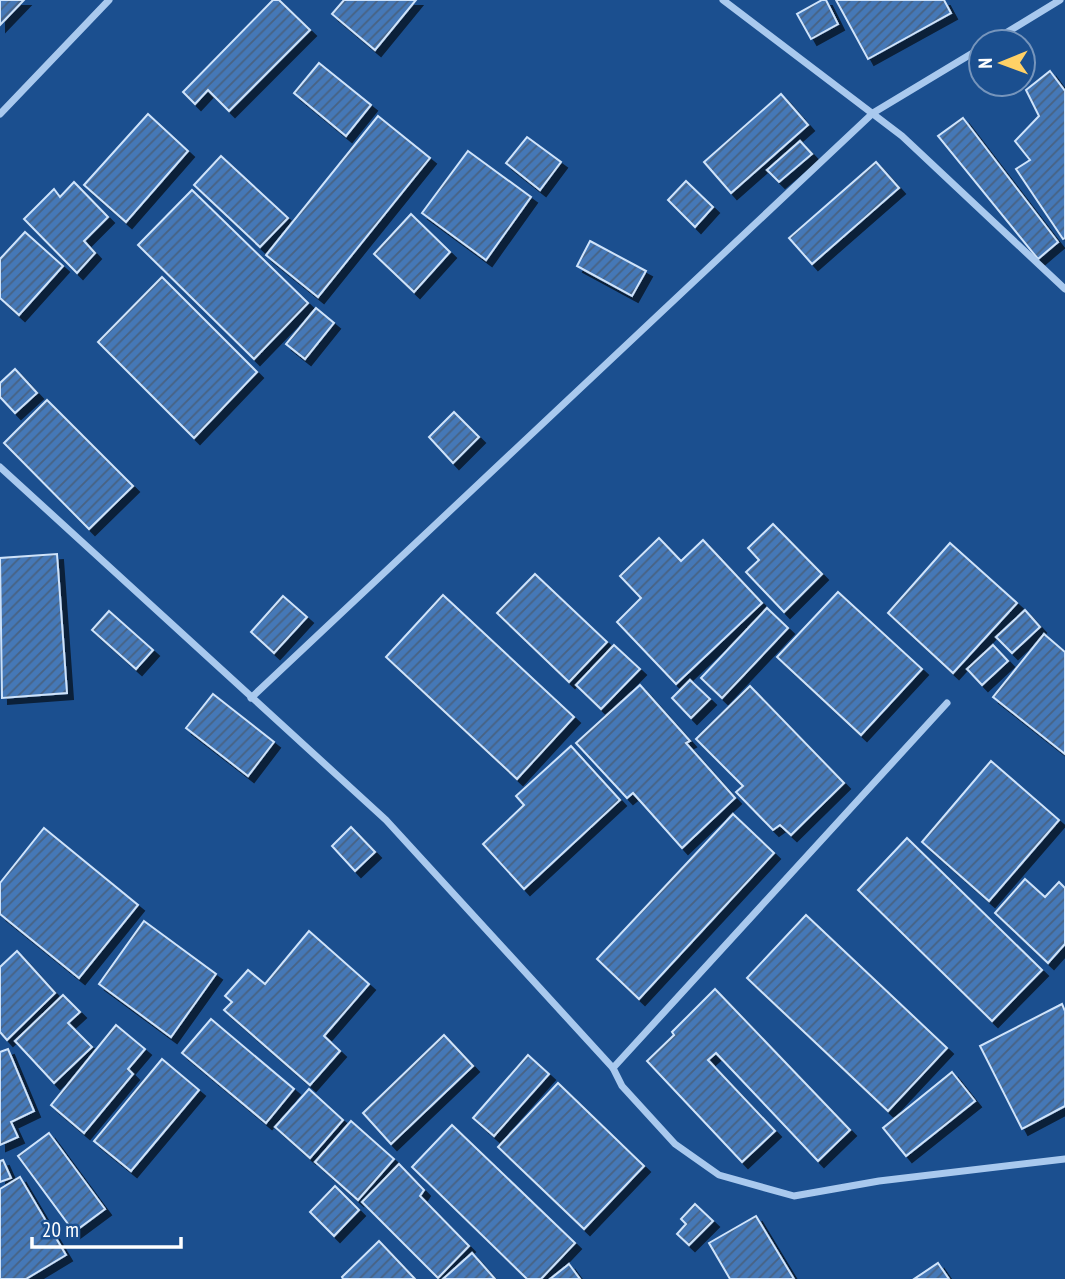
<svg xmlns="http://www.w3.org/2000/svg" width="1065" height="1279" font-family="'PT Sans Narrow',sans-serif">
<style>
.building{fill:url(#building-hatch);stroke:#cfe3fa;stroke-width:2;filter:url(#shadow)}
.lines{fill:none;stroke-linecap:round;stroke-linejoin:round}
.minor{stroke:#a9c9ee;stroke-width:7}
</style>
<defs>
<pattern id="building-hatch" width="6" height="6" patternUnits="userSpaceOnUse" patternTransform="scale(1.75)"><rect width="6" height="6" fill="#4478b7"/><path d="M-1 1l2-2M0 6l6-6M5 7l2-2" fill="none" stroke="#486282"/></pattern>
<filter id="shadow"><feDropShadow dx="6" dy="6" stdDeviation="0" flood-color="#0009"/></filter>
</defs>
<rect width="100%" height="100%" fill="#1b4f8f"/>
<g class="building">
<path d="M0,0H24L0,25Z"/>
<path d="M273,0H279L310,30L229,111L208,90L195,104L183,92Z"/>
<path d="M344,0H416L375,50L332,14Z"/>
<path d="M822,0H826L838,24L811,39L797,14Z"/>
<path d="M836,0H944L951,13L868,59Z"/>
<path d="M319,63L371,105L346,136L294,93Z"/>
<path d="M1050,71L1065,91V238L1063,239L1016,169L1030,160L1015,141L1039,116L1026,90Z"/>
<path d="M781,94L808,125L731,193L704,162Z"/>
<path d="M148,114L188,151L126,222L84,185Z"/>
<path d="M378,116L430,158L318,297L266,255Z"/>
<path d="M963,118L1058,242L1038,259L938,136Z"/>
<path d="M527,137L561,162L540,190L506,163Z"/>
<path d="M800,141L812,154L779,182L767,170Z"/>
<path d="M468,151L531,197L486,260L422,213Z"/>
<path d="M221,156L288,218L260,247L194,185Z"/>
<path d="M876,162L899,188L812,264L789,238Z"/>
<path d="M686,181L713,207L695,227L668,200Z"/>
<path d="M74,182L108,217L84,241L95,253L77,273L24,219L54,189L60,197Z"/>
<path d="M192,190L308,303L254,359L138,245Z"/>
<path d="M411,214L450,252L414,292L374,254Z"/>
<path d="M25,232L63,266L19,315L0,298V259Z"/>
<path d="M590,241L646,271L632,296L577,266Z"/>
<path d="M162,277L257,372L194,438L98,342Z"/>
<path d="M316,308L334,323L305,359L286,344Z"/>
<path d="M15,369L37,393L15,413L0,397V383Z"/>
<path d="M47,400L133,486L89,529L4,443Z"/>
<path d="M454,412L479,437L453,463L429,437Z"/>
<path d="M773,524L822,574L784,612L746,572L759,560L748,548Z"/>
<path d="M659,538L681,561L703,540L762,603L676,684L617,622L641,598L620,576Z"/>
<path d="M950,543L1017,603L953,673L888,613Z"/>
<path d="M57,554L67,693L2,698L0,558Z"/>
<path d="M535,574L607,642L569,682L497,613Z"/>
<path d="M838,592L922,669L861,735L777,657Z"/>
<path d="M443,595L574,717L517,779L386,657Z"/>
<path d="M283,596L307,617L274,653L251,632Z"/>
<path d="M767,608L788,628L722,698L701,678Z"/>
<path d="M1025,610L1040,627L1012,653L996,637Z"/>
<path d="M109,611L153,650L136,669L92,630Z"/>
<path d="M1044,634L1065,652V754L993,697Z"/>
<path d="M614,645L640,669L601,709L576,685Z"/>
<path d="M993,645L1008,661L982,685L967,669Z"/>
<path d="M690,680L710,699L691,718L672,698Z"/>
<path d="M640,685L690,741L686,743L735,798L682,848L633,793L627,798L576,743Z"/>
<path d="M750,686L844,783L791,835L780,825L773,830L736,792L743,786L696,739Z"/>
<path d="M213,694L274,742L248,776L186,728Z"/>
<path d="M571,746L620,800L524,889L483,844L524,805L516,796Z"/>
<path d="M991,761L1059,820L989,901L922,842Z"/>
<path d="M733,814L774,853L639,999L597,959Z"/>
<path d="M351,827L375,852L355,871L332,846Z"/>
<path d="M44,828L138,905L79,978L0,914V883Z"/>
<path d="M907,838L1042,970L992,1021L858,890Z"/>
<path d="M1025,879L1045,897L1059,882L1065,888V944L1048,963L995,913Z"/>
<path d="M806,915L947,1048L888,1111L747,978Z"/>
<path d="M144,921L216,974L171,1037L99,984Z"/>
<path d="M309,931L369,984L324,1036L340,1051L310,1085L224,1010L232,1002L225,996L248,970L265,984Z"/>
<path d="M17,951L55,993L7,1040L0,1032V967Z"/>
<path d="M715,989L850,1130L818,1161L716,1053L708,1060L775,1131L742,1162L647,1061L674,1035L672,1032Z"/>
<path d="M63,995L80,1012L68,1023L92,1047L54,1083L15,1041Z"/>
<path d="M1062,1004L1065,1011V1106L1022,1129L980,1046Z"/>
<path d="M211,1019L294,1089L266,1123L182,1053Z"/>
<path d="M116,1025L145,1049L128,1069L133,1074L84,1133L51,1105Z"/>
<path d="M444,1035L473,1066L391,1144L363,1113Z"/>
<path d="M8,1049L34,1111L11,1122L18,1137L0,1145V1052Z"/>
<path d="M528,1055L549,1074L494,1136L473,1118Z"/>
<path d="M162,1059L199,1090L131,1171L94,1141Z"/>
<path d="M952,1072L975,1101L906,1156L883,1128Z"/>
<path d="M558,1083L644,1166L584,1229L498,1147Z"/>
<path d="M309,1089L343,1120L310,1158L275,1127Z"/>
<path d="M351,1121L394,1159L358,1200L315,1162Z"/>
<path d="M452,1125L575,1243L541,1279H527L412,1167Z"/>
<path d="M49,1133L105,1209L74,1232L18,1156Z"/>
<path d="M3,1160L11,1178L0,1182V1161Z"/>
<path d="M399,1164L424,1190L420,1196L469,1246L438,1278L362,1202Z"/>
<path d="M20,1177L66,1255L26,1279H0V1189Z"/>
<path d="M335,1186L359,1210L334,1236L310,1212Z"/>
<path d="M695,1204L713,1221L689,1245L677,1234L686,1224L681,1219Z"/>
<path d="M756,1216L794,1279H730L709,1243Z"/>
<path d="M379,1241L415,1279H343L342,1277Z"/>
<path d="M472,1253L495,1279H443Z"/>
<path d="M938,1263L949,1279H914Z"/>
<path d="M569,1264L580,1279H550Z"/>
</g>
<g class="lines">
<g class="minor">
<path d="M723,0L902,136L1065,289"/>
<path d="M991,42L1060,0"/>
<path d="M0,114L109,0"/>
<path d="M0,467L386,820L613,1068L622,1086L675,1144L719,1175L794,1196L879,1181L1065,1159"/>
<path d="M251,698L873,113L981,48"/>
<path d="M613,1068L947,703"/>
</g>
</g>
<g transform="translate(1002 63) rotate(269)"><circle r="33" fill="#1b4f8f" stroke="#7695bc" stroke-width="2"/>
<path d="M0-5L12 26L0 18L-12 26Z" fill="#ffd166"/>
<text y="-10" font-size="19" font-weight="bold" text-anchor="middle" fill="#ffffff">N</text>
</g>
<path d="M32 1237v10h149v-10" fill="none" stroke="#ffffff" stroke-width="3.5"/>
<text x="42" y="1237" font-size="21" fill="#ffffff" stroke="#1b4f8f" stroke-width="5" paint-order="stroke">20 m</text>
</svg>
